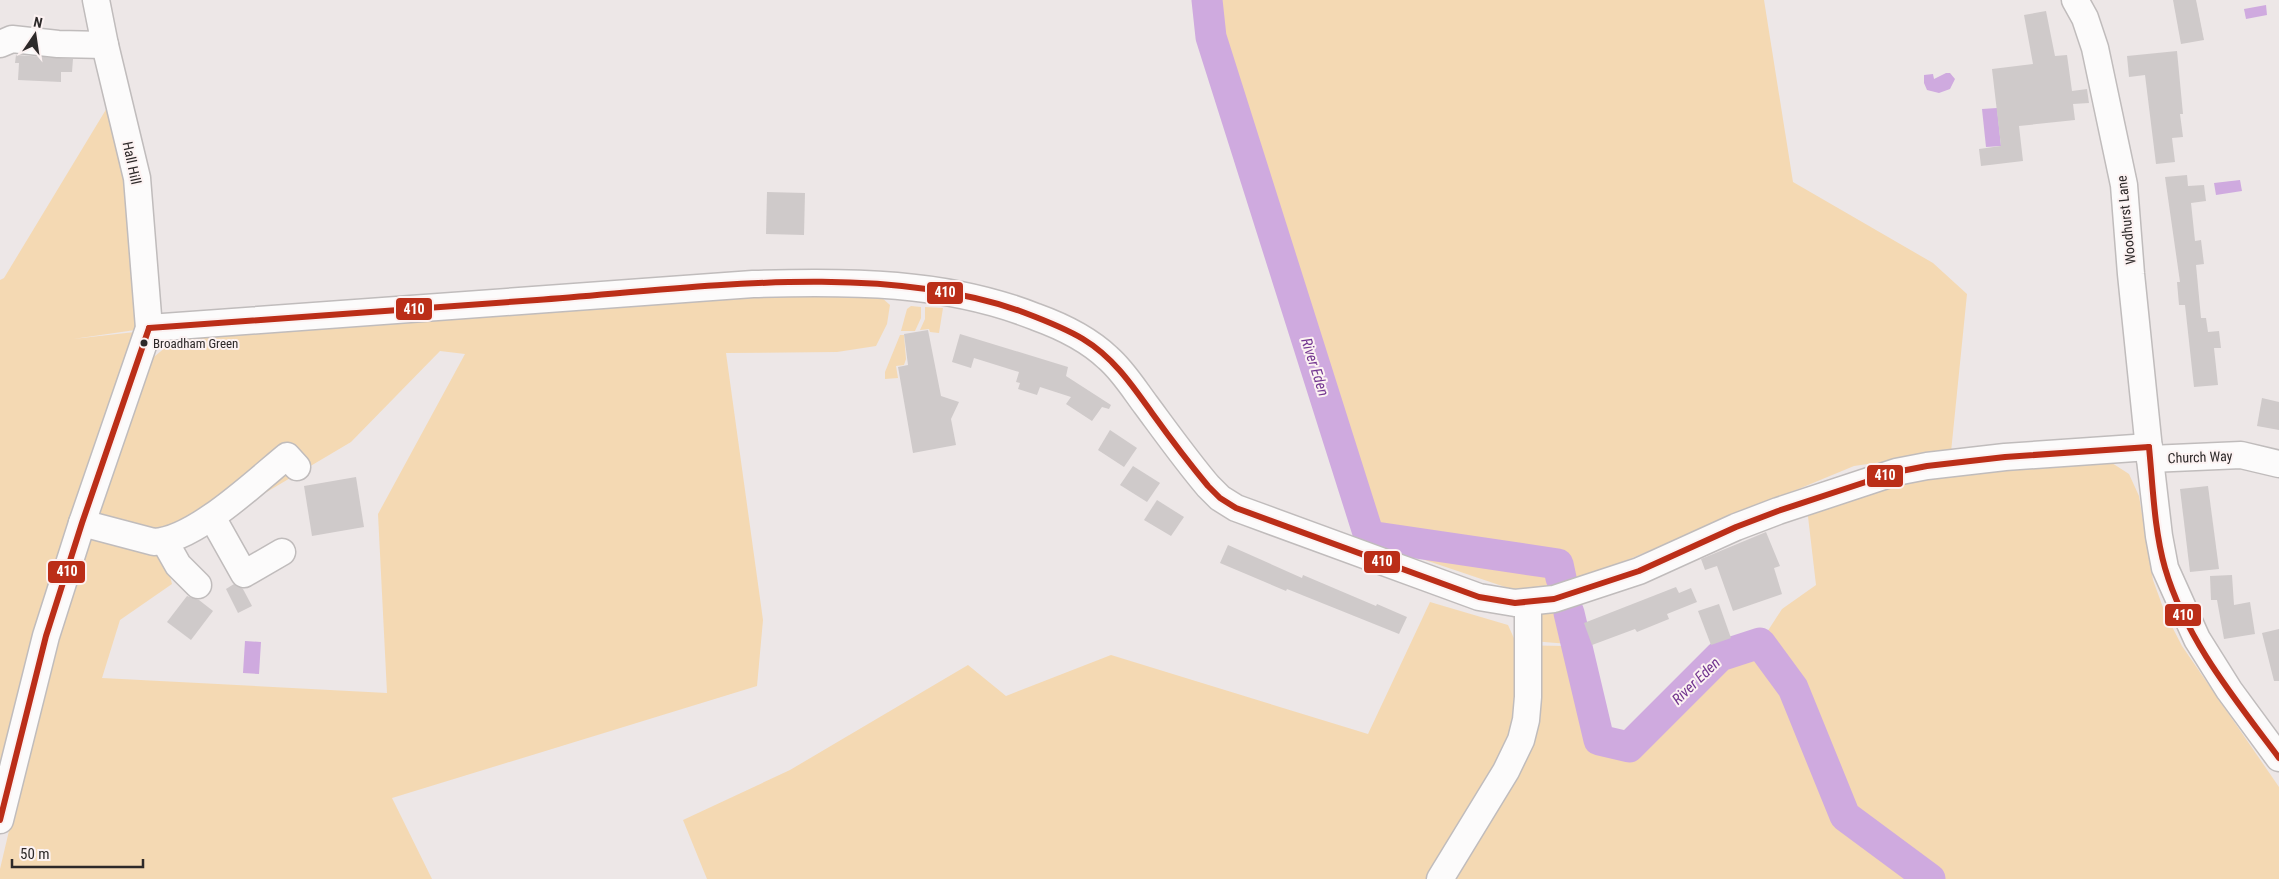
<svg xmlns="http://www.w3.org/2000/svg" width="2279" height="879" font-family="'Roboto Condensed',sans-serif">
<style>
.green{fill:#f4d9b3;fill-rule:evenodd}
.water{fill:#cfaadf}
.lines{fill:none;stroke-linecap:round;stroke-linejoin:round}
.river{stroke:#cfaadf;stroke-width:31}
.building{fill:#cfcaca}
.minor-casing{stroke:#c0bcbc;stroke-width:29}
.minor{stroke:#fcfbfb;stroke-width:26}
.bus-1-casing{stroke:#fcf2f2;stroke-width:10}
.bus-1{stroke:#bb2e18;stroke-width:6}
.bus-dot{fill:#2d2929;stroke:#fcf2f2;stroke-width:2}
.labels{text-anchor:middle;stroke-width:4;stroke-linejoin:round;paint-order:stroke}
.bus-label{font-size:13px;fill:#2d2929;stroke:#fcf2f2;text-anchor:start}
.street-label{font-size:14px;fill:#2d2929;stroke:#fcf2f2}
.water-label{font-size:15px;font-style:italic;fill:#733690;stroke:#fcf2f2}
.line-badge{stroke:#fcf2f2;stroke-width:2}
.badge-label{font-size:14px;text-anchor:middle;font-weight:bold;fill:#fff}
</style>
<rect width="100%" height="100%" fill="#ede7e7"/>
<g class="green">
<path d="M1207,0H1764L1793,182L1933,263L1967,294L1951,452L1854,466L1574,582L1514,590L1425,560L1369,536L1211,37Z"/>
<path d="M116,93L149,328L73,339L135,332L149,361L172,342L196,335L822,291L881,297L890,305L887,324L876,346L837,352L726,353L763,620L757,686L392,798L432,879H0V869L8,835L48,673L0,784V280L4,278ZM440,351L465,354L378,514L387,693L102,678L120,620L172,584L164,553L351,442Z"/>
<path d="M911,306L921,307V318L915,331H901L907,309Z"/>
<path d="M925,307L943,308L939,333L930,332L929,329L920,330L925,319Z"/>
<path d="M900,335H904L906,359L904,365L896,366L898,378L885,379V372Z"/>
<path d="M2071,463H2112L2129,474L2139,496L2153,580L2165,613L2182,646L2279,787V879H707L683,820L790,770L968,665L1006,696L1111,655L1368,734L1430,602L1508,625L1517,645L1565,646L1580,668L1599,740L1642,734L1720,656L1760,643L1782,609L1816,585L1807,508L1912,478Z"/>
<path d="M1582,602L1581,645L1532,641L1530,616Z"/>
</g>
<g class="water">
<path d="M2266,5L2267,15L2246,19L2244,9Z"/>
<path d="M1946,73H1950L1955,79L1950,89L1939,93L1927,90L1924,83V75L1933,74L1934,79Z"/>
<path d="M1997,108L2001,146L1986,147L1982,109Z"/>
<path d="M2240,180L2242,191L2216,195L2214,183Z"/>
<path d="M245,641L261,642L259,674L243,673Z"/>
</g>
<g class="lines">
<g class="river">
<path d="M1207,0L1211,37L1369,536L1558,564L1561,578"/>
<path d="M1569,613L1599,740L1629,747L1720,656L1760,643L1793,688L1845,816L1930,879"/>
</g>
</g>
<g class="building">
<path d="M2173,0H2196L2204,40L2181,44Z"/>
<path d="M2046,11L2055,56L2067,55L2072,91L2087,89L2089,103L2073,104L2075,120L2019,126L2023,161L1981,166L1979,149L2001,146L1992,69L2033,64L2024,15Z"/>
<path d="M2177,51L2183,114H2180L2183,137L2172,138L2175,162L2156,164L2145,75L2129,77L2127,56Z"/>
<path d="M16,55L73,59L72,72H61V82L18,80L19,63H15Z"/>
<path d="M2187,175L2188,186L2204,185L2206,201L2191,203L2195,241L2201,240L2204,264L2196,265L2201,318H2206L2208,332L2219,331L2221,348H2214L2218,385L2194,387L2185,305H2179L2177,282H2180L2165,177Z"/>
<path d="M767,192L805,193L804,235L766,234Z"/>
<path d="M928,330L941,396L959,402L951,419L956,445L913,453L898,367L908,365L904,334Z"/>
<path d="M960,334L1068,367L1066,376L1111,405L1109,409L1102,407L1092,421L1066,404L1071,397L1040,387L1037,395L1018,389L1020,383L1016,382L1019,372L974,358L971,368L952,362Z"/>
<path d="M2262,398L2279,402V430L2257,426Z"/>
<path d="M1110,430L1137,448L1124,467L1098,450Z"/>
<path d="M1133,466L1160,483L1147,502L1120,485Z"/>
<path d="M356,477L364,527L312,536L304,486Z"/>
<path d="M2208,486L2219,569L2190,572L2180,489Z"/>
<path d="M1157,500L1184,517L1171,536L1144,520Z"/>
<path d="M1766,532L1780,566L1774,568L1782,594L1733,611L1717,566L1705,570L1701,559Z"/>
<path d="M1228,545L1302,578L1303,575L1376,606L1377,604L1407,617L1399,634L1287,589L1286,591L1220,563Z"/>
<path d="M2232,575L2234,605L2250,602L2255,634L2224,639L2217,600H2211L2210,576Z"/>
<path d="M234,584L243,589L252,606L238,613L226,589Z"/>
<path d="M1676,587L1679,593L1691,588L1697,602L1667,614L1669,619L1637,632L1635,629L1592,645L1584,623Z"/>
<path d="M187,596L199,600L213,611L191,640L167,622Z"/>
<path d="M1719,604L1731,638L1711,645L1698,611Z"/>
<path d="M2279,629V681H2274L2262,633Z"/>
</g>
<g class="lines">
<g class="minor-casing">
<g id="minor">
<path d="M2075,0L2085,18L2095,48L2124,185L2131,274L2150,459L2159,536L2165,568L2197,639L2229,690L2279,758"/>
<path d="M0,44L12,39L58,44L105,45"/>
<path d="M149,328L753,284C848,281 946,281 1036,317C1061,326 1088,339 1108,358C1123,371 1134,389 1146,405C1166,432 1186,460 1208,486L1220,498L1236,508L1479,597L1515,603L1554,599L1639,571L1736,527L1778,511L1896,472L1927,466L2005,457L2149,447"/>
<path d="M2150,459L2241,455L2279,464"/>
<path d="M212,517L244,574L282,552"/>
<path d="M82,523L154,542C195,540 255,482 287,456L297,467"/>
<path d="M165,542L178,565L198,585"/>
<path d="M0,820L46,636L82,523L149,328L137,178L105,45L96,0"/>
<path d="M1440,879L1506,771L1521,740L1526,720L1528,697V603"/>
</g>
</g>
<use href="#minor" class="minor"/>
<g class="bus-1-casing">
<g id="bus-1">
<path d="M149,328C278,319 408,309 537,300C689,289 874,260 1020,311C1041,319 1063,327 1083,339C1113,357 1132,385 1152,413C1170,438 1188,462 1208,486L1220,498L1236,508L1479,597L1515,603L1554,599L1639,571L1736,527L1778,511L1896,472L1927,466L2005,457L2149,447"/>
<path d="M2149,447C2153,487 2154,529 2165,568C2186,640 2235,699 2279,758"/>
<path d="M0,820L46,636L82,523L149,328"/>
</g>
</g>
<use href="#bus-1" class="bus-1"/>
</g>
<circle class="bus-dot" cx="144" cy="343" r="4.5"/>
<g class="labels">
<g class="bus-label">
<text x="153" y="348">Broadham Green</text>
</g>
<g class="street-label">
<text transform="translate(132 163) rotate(78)" y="5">Hall Hill</text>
<text transform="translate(2126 220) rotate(-96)" y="5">Woodhurst Lane</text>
<text transform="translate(2200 457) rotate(-2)" y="5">Church Way</text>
</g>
<g class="water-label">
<text transform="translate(1315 367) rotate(72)" y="5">River Eden</text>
<text transform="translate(1696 681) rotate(-44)" y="5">River Eden</text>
</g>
</g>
<g class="line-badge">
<rect x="926" y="281" width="38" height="24" rx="5" fill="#bb2e18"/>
<rect x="395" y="297" width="38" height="24" rx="5" fill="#bb2e18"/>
<rect x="1866" y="464" width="38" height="24" rx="5" fill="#bb2e18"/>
<rect x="1363" y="550" width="38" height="24" rx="5" fill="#bb2e18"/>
<rect x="47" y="560" width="39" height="24" rx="5" fill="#bb2e18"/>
<rect x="2164" y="603" width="38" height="24" rx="5" fill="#bb2e18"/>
</g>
<g class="badge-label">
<text x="945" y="297">410</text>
<text x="414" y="314">410</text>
<text x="1885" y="480">410</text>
<text x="1382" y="566">410</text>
<text x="67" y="576">410</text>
<text x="2183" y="620">410</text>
</g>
<g transform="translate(35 35) rotate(13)" stroke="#fcf2f2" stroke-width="4" paint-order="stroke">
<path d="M0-4L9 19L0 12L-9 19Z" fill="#2d2929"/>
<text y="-8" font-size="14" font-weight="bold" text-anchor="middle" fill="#2d2929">N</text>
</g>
<path d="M12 859v8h131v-8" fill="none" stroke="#2d2929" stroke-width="2.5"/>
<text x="20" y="859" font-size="15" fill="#2d2929" stroke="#fcf2f2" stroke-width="4" paint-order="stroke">50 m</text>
</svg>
